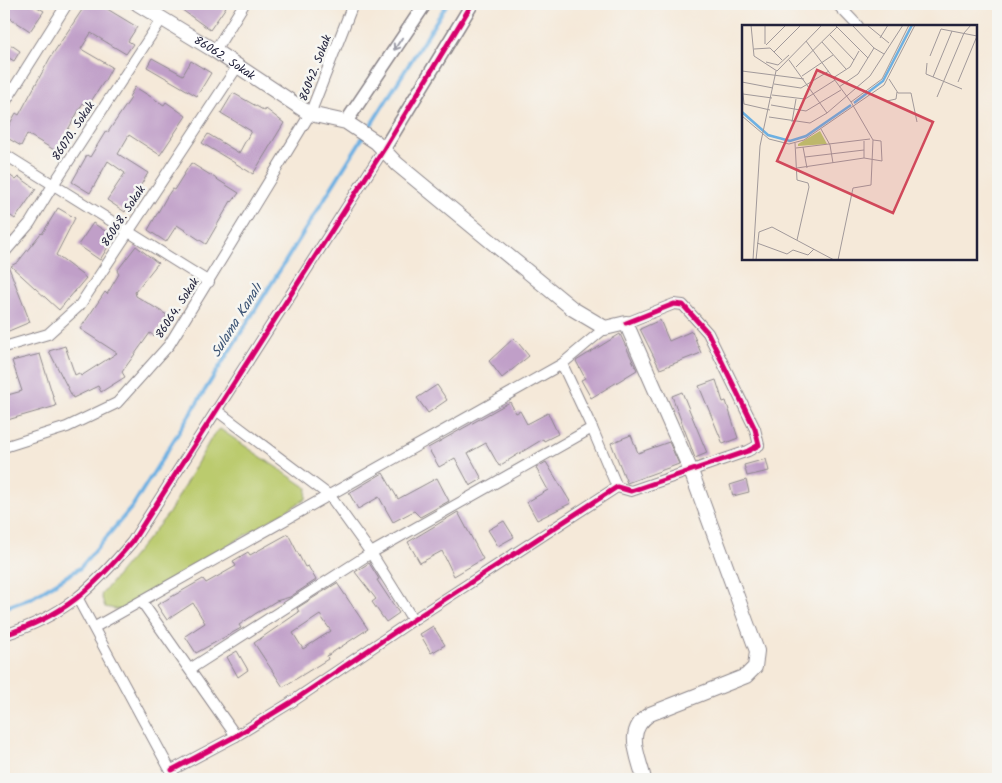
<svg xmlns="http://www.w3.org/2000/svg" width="1002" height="783" font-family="Kalam,sans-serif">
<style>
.green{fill:#bbcb6e;stroke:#6e7654}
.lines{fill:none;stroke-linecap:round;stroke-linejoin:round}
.stream{stroke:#6db0e2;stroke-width:4}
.building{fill:#c09fc8;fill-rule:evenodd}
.minor-casing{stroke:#8c868a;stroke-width:12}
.tertiary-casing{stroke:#8c868a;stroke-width:15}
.secondary-casing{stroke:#8c868a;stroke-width:16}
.minor{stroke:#fff;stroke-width:10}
.tertiary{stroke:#fff;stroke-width:12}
.secondary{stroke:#fff;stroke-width:14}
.cycleway-casing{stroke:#f6f6f2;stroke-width:8}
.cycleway{stroke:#d6006c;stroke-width:5}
.oneway{stroke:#9c9ca7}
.labels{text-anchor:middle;stroke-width:5;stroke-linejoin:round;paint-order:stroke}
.street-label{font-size:12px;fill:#22223b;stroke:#f6f6f2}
.water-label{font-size:14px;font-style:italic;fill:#3c5475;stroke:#f6f6f2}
.inset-river{fill:none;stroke:#6db0e2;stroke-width:2.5}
.inset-road{fill:none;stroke:#a1999a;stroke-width:1}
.view{fill:#d1495b;fill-opacity:0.15;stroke:#d1495b;stroke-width:2.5}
.inset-edge{fill:none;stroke:#22223b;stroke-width:2.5}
</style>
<rect width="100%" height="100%" fill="#f6f6f2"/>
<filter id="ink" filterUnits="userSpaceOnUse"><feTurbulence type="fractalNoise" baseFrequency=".02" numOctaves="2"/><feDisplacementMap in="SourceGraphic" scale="10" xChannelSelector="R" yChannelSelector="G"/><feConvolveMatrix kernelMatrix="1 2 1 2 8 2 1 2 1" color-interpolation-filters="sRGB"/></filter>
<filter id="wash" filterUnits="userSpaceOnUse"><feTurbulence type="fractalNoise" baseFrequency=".0096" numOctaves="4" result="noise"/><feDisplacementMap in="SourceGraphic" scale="20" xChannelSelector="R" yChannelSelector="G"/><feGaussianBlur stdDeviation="1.12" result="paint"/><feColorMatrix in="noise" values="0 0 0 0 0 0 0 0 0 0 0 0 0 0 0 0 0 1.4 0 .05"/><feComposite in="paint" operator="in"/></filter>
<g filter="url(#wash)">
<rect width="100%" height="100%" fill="#f5e9d9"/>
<path class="green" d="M220,429L307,488L306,499L120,610L105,607L101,595L169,513L213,435Z"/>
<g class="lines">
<g class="stream">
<path d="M367,131L447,4"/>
<path d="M4,608L31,598L80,568L132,507L363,137"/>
</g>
</g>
<g id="blocks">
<g class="building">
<path d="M4,4H32L44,11L30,31L4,14Z"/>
<path d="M86,4H99L137,27L128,41L133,44L126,54L91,33L81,49L112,67L105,80L88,106L83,103L56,151L27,134L21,146L4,136V134L16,113L19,115L50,58Z"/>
<path d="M174,4H221L226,7L210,30Z"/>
<path d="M4,40L20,51L14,61L4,55Z"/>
<path d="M152,58L183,75L191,61L211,73L197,96L147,67Z"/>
<path d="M135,87L164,105L166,102L186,116L160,155L129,135L118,154L148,173L125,212L107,200L125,173L108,161L90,193L72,182L87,155L90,157L106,131L108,132L131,98L129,97Z"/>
<path d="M233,93L265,111L266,109L284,123L253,174L202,143L208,134L239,153L251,131L221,113Z"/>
<path d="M191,163L239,193L232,202L231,201L206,244L177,225L166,242L148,230L166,198L172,189L174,190Z"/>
<path d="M4,171L16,180L19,177L36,189L15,219L4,211Z"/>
<path d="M58,208L75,218L56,255L86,278L59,310L11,266L18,262L41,233L42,234Z"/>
<path d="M93,223L114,237L100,260L78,245Z"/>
<path d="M136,246L158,263L135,292L136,296L167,315L154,336L150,333L122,372L125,377L101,392L98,386L73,398L49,351L65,346L75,375L79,373L81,376L117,353L80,329L105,292L107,294L119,274L117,271Z"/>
<path d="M4,260H6L30,322L4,333Z"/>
<path d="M660,320L669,341L692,331L701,353L660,369L640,329Z"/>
<path d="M620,334L637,370L591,398L581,380L585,378L576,361Z"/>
<path d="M514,338L529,356L502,378L489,361Z"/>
<path d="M40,354L56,406L4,421V396L22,391L12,361Z"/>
<path d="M716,380L723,402L726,401L738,438L723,444L699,386Z"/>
<path d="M437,385L447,400L428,413L417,398Z"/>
<path d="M682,392L707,453L695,458L672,396Z"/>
<path d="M510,402L516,413L520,411L527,424L548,413L558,434L544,441L543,439L499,466L486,443L468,453L482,479L470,486L455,458L439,467L428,448Z"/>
<path d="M631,435L638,453L669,442L679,464L627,483L611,443Z"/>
<path d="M766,459L769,471L747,476L744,465Z"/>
<path d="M546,462L571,503L537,520L527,502L548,490L536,468Z"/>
<path d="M383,473L398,499L437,478L449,501L420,517L414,511L393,522L379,497L358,509L349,493Z"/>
<path d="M746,480L749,492L733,496L730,485Z"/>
<path d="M458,512L483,559L454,576L442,551L420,563L408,542Z"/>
<path d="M504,521L514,537L498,546L488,530Z"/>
<path d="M288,534L305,567L308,566L316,580L290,597L276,601L255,614L239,625L241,628L196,653L185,636L205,623L193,603L167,620L157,605L203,579L206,583L236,566L233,561L248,552L250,555Z"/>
<path d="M369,563L379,579L377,580L399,613L386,622L372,602L376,599L355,572Z"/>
<path d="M337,583L368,629L327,656L328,659L283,687L254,643L299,612L297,608ZM320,615L331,631L303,649L293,633Z"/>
<path d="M433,626L445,645L431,653L420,634Z"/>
<path d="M237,651L248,670L238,677L227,657Z"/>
</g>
</g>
</g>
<g filter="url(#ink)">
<use href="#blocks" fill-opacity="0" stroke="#8c868a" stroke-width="1"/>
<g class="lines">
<g class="minor-casing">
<g id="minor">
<path d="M837,4L858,26"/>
<path d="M215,51L244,4"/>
<path d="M4,104L67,4"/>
<path d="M4,154L209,282"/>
<path d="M4,253L30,223L53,185L161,20"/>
<path d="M4,347L48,334L80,305L237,67"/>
<path d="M562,364L592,428L617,487"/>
<path d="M216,410L330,496L371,553L413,620"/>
<path d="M4,447L67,427L117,403L169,345L310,114L353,4"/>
<path d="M78,599L175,779"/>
<path d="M142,602L236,736"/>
<path d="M95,627L562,364L605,328"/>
<path d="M4,635C64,616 92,589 132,542L384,149"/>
<path d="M190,669L371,553L592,428"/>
<path d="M172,770L236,736L290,703L413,620L617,487L631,491L748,451L759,445L755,429L708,333L683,305L674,304L626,323"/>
</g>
</g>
<g class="tertiary-casing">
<g id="tertiary">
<path d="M346,122L425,4"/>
<path d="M384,149L472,4"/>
</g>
</g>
<g class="secondary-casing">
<g id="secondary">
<path id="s1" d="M138,4L215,51L310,114L346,122L376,142L397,164L573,309L605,328L626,323L691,471L757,651L755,667L746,676L650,714C624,731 638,754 644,779"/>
</g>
</g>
<use href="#minor" class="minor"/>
<use href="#tertiary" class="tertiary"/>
<use href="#secondary" class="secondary"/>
<g class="cycleway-casing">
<g id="cycleway">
<path d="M4,635C64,616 92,589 132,542L384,149L472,4"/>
<path d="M172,770L236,736L290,703L413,620L617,487L631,491L748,451L759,445L755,429L708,333L683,305L674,304L626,323"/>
</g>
</g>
<use href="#cycleway" class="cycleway"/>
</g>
<defs><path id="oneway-shaft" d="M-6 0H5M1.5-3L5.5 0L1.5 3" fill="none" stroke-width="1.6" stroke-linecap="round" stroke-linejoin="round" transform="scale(1.25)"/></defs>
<use class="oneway" href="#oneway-shaft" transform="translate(398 44) rotate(123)"/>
</g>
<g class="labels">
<g class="street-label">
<text dy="4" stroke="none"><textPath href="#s1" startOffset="102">86062. Sokak</textPath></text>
<text transform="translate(315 68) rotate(-69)" y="4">86042. Sokak</text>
<text transform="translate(73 131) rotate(-57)" y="4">86070. Sokak</text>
<text transform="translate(123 216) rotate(-57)" y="4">86068. Sokak</text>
<text transform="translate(177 308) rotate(-57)" y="4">86064. Sokak</text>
</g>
<g class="water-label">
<text transform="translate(236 320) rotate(-58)" y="5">Sulama Kanalı</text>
</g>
</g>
<g transform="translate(742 25)">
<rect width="235" height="235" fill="#f5e9d9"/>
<path d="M78,106L85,119L56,121V119Z" fill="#bbcb6e"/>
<path class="inset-river" d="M112,78L141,56L170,0M0,87L26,110L48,116L64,111L109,80"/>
<path class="inset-road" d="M9,0L12,31L35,46L80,0M23,0V19M93,0L126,33M110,0L132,23L142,29M125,0L147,18M88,10L112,35M138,13L146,0M64,16L109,77L131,115L129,160L111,163L96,235M80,17L104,44M24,20L44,0M12,24L28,23L40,35M32,27L59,0M188,31L199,4L235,11M47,35L85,88M24,37L36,40L47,30M185,38L184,49L220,64M54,42L95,2M0,46L62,54M60,51L91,30M191,52L210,6M91,53L108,42L117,26M147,54L156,68H169L175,97M0,57L31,63M216,57L235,11M0,59L2,79L28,85M32,59L59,63L87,46M97,62L116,49L132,23M1,69L30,73M30,70L63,74L93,55M195,72L222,8L229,0M145,76L154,74L155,67M109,77L140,54L167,0M29,80L64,86L99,65M0,91L27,114L47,119L62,115L142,60L173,0M27,92L68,98L85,88L128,51L161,0M50,97L54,74M79,104L88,120L91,138M122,116V133M53,118L55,155L66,158L67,162L55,215M61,122L65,143M54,123L128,114M63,132L122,125M55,143L122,133L140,136L139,116L131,115M15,218L45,229L51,225L66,230L72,224M11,235L18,121L34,46M14,235L17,207L30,202L92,235"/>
<path class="view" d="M75,45L191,97L151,188L35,136Z"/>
<rect width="235" height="235" class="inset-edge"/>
</g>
<rect width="1002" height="783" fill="none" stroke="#f6f6f2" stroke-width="20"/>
</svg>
